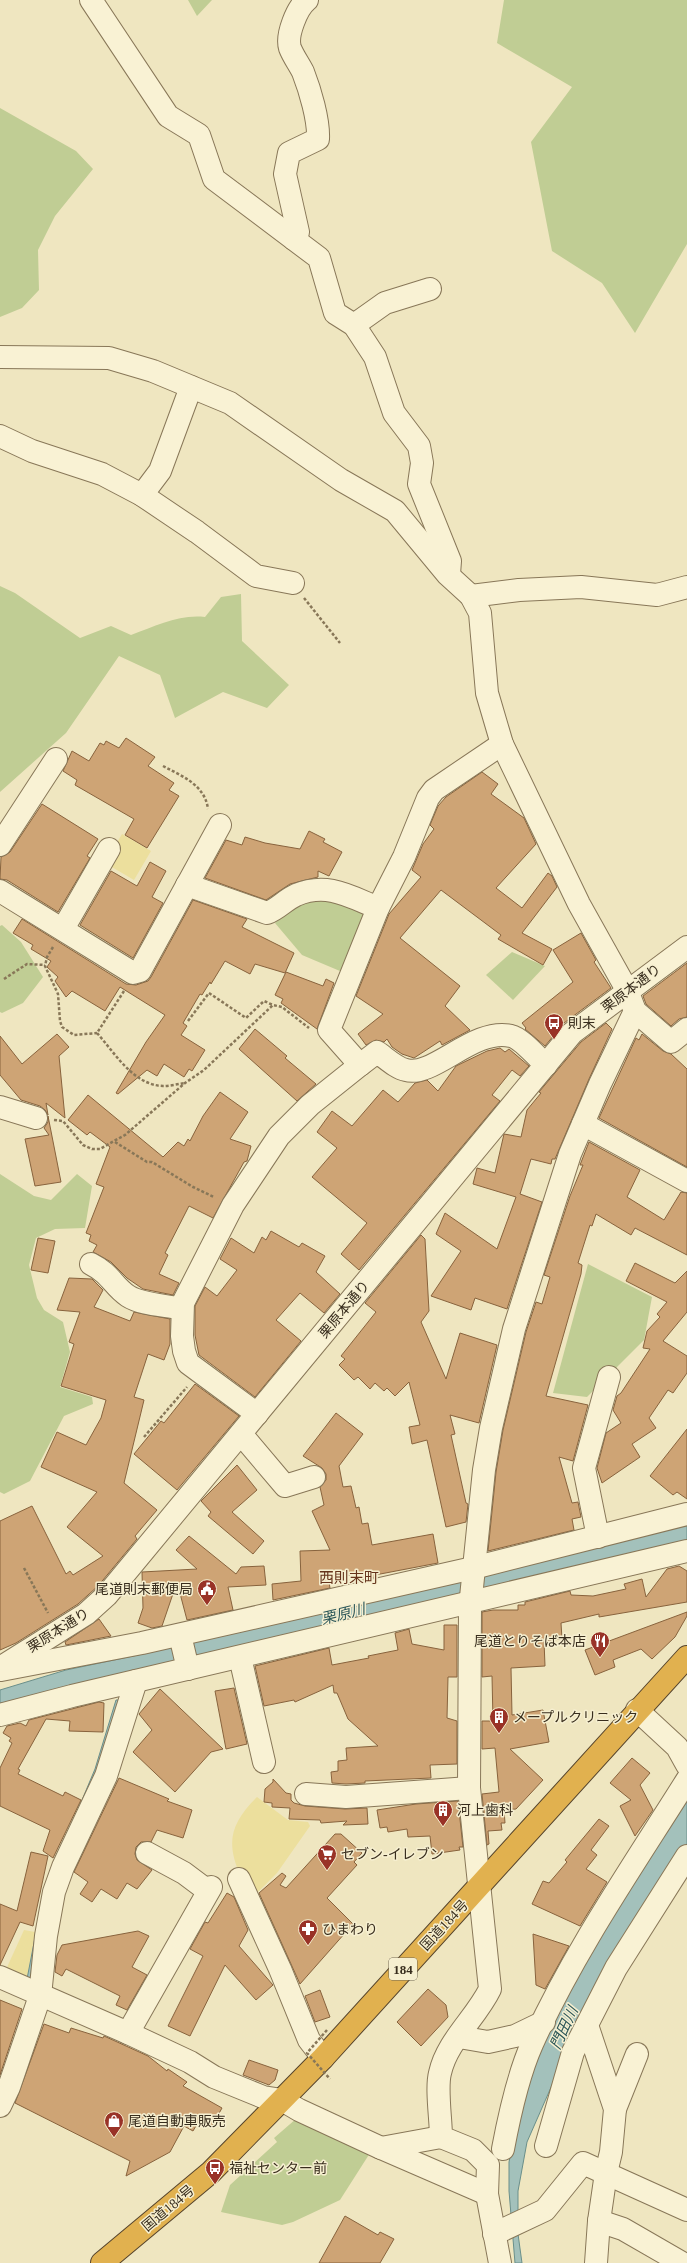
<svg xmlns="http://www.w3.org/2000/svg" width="687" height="2263" font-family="'Times New Roman','Noto Sans JP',serif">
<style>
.green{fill:#c0cd94}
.sand{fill:#ecdf9d}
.water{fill:#a3c1bb;stroke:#6a8f8a}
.building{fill:#cea475;stroke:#88633d}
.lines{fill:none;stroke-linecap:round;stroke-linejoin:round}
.minor-casing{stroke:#887758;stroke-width:24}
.highway-casing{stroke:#56442c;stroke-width:24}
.path{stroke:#887758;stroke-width:2.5;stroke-dasharray:3 2;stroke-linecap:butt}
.minor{stroke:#f9f2d4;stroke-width:22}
.highway{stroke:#e1b14f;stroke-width:22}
.path-bridge{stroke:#887758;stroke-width:2.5;stroke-dasharray:3 2;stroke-linecap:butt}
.labels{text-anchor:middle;stroke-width:3;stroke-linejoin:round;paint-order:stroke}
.shield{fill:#f6efd0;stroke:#716753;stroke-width:1}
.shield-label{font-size:13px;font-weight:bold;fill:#382d1d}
.street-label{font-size:14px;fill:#382d1d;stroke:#f6efd0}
.poi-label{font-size:14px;fill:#382d1d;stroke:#f6efd0;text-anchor:start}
.neighbourhood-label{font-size:15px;fill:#65331b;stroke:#f6efd0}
.water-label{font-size:15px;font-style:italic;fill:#2b5658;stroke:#f6efd0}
</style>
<rect width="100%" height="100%" fill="#efe6c0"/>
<g class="green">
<path d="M188,0H212L197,16Z"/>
<path d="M504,0H687V244L635,333L602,283L552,251L531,142L572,87L497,43Z"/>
<path d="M0,108L76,151L93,169L55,216L38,250L39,290L22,308L0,317Z"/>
<path d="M0,586L15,593L80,638L111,626L131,635C156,626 179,614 205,617L221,597L241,594L242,641L289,685L267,708L223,692L175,718L160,675L119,656L66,733L0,792Z"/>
<path d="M313,897L369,912L347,974L302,955L275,923L292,905Z"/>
<path d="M2,925L21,942L43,977L23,1003L2,1013L0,1012V926Z"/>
<path d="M512,952L545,966L513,1000L486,975Z"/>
<path d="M0,1174L34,1196L51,1200L77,1174L92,1186L85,1228L55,1229L36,1238L29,1265L37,1298L44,1310L63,1322L70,1352L60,1387L92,1397L93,1404L64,1416L30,1481L4,1494L0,1492Z"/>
<path d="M588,1264L652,1297L644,1340L587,1397L553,1393Z"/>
<path d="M297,2118L370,2153L340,2200L293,2222L282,2225L221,2212L230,2185L277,2142L274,2138Z"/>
</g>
<g class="sand">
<path d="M122,834L151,851L134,880L105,863Z"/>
<path d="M257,1797L288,1820L308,1822L310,1826L277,1873L254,1896L253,1885L249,1873L241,1877C225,1842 231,1823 257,1797Z"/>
<path d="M24,1930L35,1932L26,1986L3,1976Z"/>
</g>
<g class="water">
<path d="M687,1522V1543L0,1704V1690L66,1670L138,1655Z"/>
<path d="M116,1700H120L98,1771L38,1928L30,1979H27L44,1891L95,1769Z"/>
<path d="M687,1794V1845L581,2019L527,2142L518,2191V2234L522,2263H515L509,2191V2162L526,2079L592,1947Z"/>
</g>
<g class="building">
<path d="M126,738L155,757L148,766L174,783L169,790L179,796L147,848L125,835L134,819L75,785L77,780L63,771L72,751L89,761L100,743L104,745L106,741L119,748Z"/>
<path d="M482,772L498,784L491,794L524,818L536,844L496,888L522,908L548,873L552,876L557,887L522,933L552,949L543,965L498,939L501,935L441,890L400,938L460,986L445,1006L470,1030L442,1045L440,1041L414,1058L402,1054L392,1047L387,1039L384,1042L376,1040L366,1045L358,1034L383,1014L356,996L389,914L421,877L412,870L423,844L434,829L430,825L438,806L446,797Z"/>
<path d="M42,804L98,839L87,856L90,858L58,912L7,880L0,879L1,857L10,852Z"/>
<path d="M309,831L325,839L323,842L342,852L329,876L318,871V877L290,884L266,900L205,878L226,840L242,845L245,837L265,843L300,849Z"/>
<path d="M150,862L166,871L152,897L163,903L133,958L80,925L111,871L137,886Z"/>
<path d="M193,900L247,919L242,927L294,953L285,973L255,964L250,974L225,961L211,984L210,982L202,995L200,994L183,1023L187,1026L181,1035L205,1050L192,1071L189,1069L184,1077L164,1064L157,1076L147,1070L118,1094L116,1093L146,1042L165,1015L120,987L105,1011L72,991L66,997L55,981L58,977L47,967L51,961L31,949L33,945L13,933L22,919L126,984L136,985L148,981L151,977Z"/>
<path d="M581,933L596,960L594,962L611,988L564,1023L545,1046L525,1029L526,1028L522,1023L573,982L553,950Z"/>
<path d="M687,963V1017L679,1019L671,1026L646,1004L643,996Z"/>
<path d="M286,972L323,986L326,979L334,983L317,1029L281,1003L283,999L275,995Z"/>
<path d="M606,1023L612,1029L589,1079L555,1159H552L551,1164L531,1159L520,1194L542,1202L507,1309L475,1298L471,1310L431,1296L461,1251L436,1234L445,1213L497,1249L516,1197L473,1184L477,1168L495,1173L504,1134L521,1137L527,1110L541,1093L539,1092L581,1042Z"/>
<path d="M255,1029L287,1056L285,1058L316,1084L297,1101L239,1049Z"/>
<path d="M57,1034L69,1047L59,1056L65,1118L46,1103L48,1115L45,1110L40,1106L21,1100L0,1075V1036L22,1064Z"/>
<path d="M642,1034L663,1051L671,1054L687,1069V1167L599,1118L636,1038L639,1040Z"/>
<path d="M500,1048L505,1052L509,1049L529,1066L520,1076L512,1070L492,1095L500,1101L359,1270L341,1254L367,1223L312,1177L337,1148L317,1132L332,1111L352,1126L383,1090L398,1102L415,1083L427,1080L438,1091L456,1066L487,1051Z"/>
<path d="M220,1092L248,1112L230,1139L251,1146L247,1161L244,1162L213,1218L189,1206L165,1253L168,1255L159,1274L179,1283L173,1295L143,1289L127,1278L111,1262L93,1252L97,1245L89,1241L91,1235L86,1233L104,1187L96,1184L110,1147L90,1132L87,1135L68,1120L88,1095L163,1157L178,1142L184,1146L188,1139L190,1141L203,1116Z"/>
<path d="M48,1116L61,1182L35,1186L25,1139L49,1135L44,1128L48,1122Z"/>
<path d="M589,1142L640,1170L627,1197L664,1220L681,1192L687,1193V1255L635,1228L631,1235L596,1214L592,1226L590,1225L578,1263L582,1265L581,1274L546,1396L588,1405L573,1461L559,1457L572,1503L578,1502L581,1517L572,1519L574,1530L488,1551L496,1472L503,1430L526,1332L536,1302L542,1304L550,1277L544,1275L570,1196L583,1165H580Z"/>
<path d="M271,1231L299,1247L302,1243L325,1256L316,1272L340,1294L324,1313L300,1293L276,1320L301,1341L255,1397L199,1355L195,1335V1306L205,1287L217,1296L237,1270L220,1259L231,1238L254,1253L262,1237L266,1240Z"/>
<path d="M421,1235L425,1239L429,1311L421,1322L446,1379L460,1333L497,1345L479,1423L450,1415L455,1434L451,1435L466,1503L468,1504L466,1522L446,1527L427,1440L412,1444L409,1427L420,1425L409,1382L395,1396L387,1388L384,1391L375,1383L370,1389L358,1377L354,1380L339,1365L345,1359L341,1356L376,1312L365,1303Z"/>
<path d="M38,1238L55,1241L48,1273L31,1270Z"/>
<path d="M635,1263L675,1283L687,1271V1312L663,1341L687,1356V1373L673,1393L668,1390L649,1418L656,1428L632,1444L640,1457L602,1483L597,1468L606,1433L621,1423L613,1410L617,1396L621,1393L650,1349L643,1348L647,1331L660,1317L657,1314L667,1302L626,1281Z"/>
<path d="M69,1278L92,1279L103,1290L94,1307L130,1321L134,1312L170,1319V1344L164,1360L148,1354L134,1397L144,1400L124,1483L157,1510L135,1536L137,1539L98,1586L78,1604L16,1643L0,1650V1521L32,1506L66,1574L70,1571L73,1575L103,1556L67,1527L97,1492L41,1467L57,1432L86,1445L101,1418L106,1400L61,1386L74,1344L69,1342L80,1312L57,1310Z"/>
<path d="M195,1384L239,1416L177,1490L134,1454L161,1421L164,1423Z"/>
<path d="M336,1413L363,1434L339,1466L343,1487L351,1486L356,1508L359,1507L362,1524L368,1523L372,1545L433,1534L438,1563L375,1575V1577L358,1581L357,1575L328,1576L330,1588L273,1600L272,1584L301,1581L300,1551L330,1550L312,1511L324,1505L320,1487L326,1480V1474L322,1468L303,1456Z"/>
<path d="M687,1429V1499L677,1492L673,1495L650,1476Z"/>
<path d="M237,1465L257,1490L232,1512L264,1541L253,1554L208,1516L211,1512L201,1501Z"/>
<path d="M189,1536L236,1574L241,1567L264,1566L266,1585L228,1587L233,1610L187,1620L177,1582L162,1626L152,1628L138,1623L143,1608L142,1572L197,1569L176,1550Z"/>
<path d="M679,1566L687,1571V1602L599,1617V1614L561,1623L562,1639L544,1641L545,1666L511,1668L512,1715L543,1710L549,1742L510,1749L543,1780L516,1809L504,1810L505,1823H501L502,1830L488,1831L489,1844L487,1845L482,1794L499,1792L495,1748L482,1749V1721H493L492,1676L482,1677V1612L493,1610H518V1605H525V1602L570,1591L571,1595L593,1596L626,1589L624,1584L642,1579L646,1597L667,1569Z"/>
<path d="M687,1612V1616L675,1637L652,1659L641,1649L613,1660L615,1667L595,1675L585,1650Z"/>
<path d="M99,1619L111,1636L66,1645L65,1642Z"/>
<path d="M444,1625H457V1677H448L447,1718L457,1721V1764L430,1765L431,1778L365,1781V1783L346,1784L332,1783L331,1772L338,1771V1761L347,1760L346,1748L378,1746L348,1719L337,1693H334L333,1685L295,1702L294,1700L264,1706L255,1666L329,1648L332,1665L369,1658L368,1656L398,1650L395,1633L409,1629L412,1644L444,1650Z"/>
<path d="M234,1688L247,1744L226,1749L215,1691Z"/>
<path d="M160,1689L223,1749L211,1752L175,1792L133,1752L152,1730L139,1714Z"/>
<path d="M99,1702L104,1703L103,1732L69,1731L70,1721L46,1719L18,1769L20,1770L18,1774L63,1796L65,1792L81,1800L53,1858L43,1851L50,1830L0,1806V1768L12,1743L9,1741L11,1738L3,1733L7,1726L20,1723L26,1726L29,1720Z"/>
<path d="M632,1758L650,1773L640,1785L653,1810L635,1836L620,1806L631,1800L610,1783Z"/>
<path d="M119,1778L169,1799L167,1801L192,1810L183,1838L157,1830L151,1842H141L136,1847L135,1854L137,1860L152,1870L137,1889L127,1883L117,1899L101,1889L92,1902L80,1894L88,1882L74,1872Z"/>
<path d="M273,1779L286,1793L291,1794V1800L294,1803L305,1806L345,1809L367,1808L368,1824L343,1825L347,1821L321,1823L320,1820L289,1819L290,1808L272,1807V1803L264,1802L265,1789L273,1782Z"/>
<path d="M458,1801L463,1847H459L460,1850L432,1854L430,1836L408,1837L407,1829L388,1832L387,1827L380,1828L377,1810L416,1804Z"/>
<path d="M599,1819L609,1826L591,1850L597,1855L586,1869L607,1882L580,1926L532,1904L543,1881L549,1883L567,1862L565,1860Z"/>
<path d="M335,1834H341L362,1853L354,1862L357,1865L327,1898L353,1924L300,1984L259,1893L282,1873L286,1876L280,1885L286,1888Z"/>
<path d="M31,1852L48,1856L33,1926L20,1922L0,1965V1904L17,1911Z"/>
<path d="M227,1893L234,1897L248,1930L239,1946L273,1985L256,2000L225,1965L190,2036L168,2026L203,1956L190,1949L205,1922L208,1923Z"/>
<path d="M138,1931L149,1936L132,1967L147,1975L127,2010L116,2005L120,1996L66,1969L62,1976L55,1972L57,1955L62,1945Z"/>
<path d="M533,1934L569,1946L545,1989L536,1985Z"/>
<path d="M428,1989L446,2005L448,2017L421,2046L397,2022Z"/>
<path d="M320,1990L330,2017L315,2022L305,1996Z"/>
<path d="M0,2000L22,2009L0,2075Z"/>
<path d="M44,2024L69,2033L71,2028L103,2038L104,2036L148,2056L167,2071L168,2069L187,2082L183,2086L222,2108L212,2126L200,2119L193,2131L184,2126L170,2152L126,2176L130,2161L15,2103Z"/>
<path d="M249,2060L278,2070L275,2080L269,2085L243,2075Z"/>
<path d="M345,2216L378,2235L380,2232L394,2239L380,2263H319Z"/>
</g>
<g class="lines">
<g class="minor-casing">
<g id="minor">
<path d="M91,0L168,116L199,135L214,179L319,258L335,313L354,325L375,357L394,413L419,446L422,463L419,484L450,561L449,574"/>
<path d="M294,239L298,232L285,174L289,153L318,139C319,120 310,90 303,72C299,64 293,56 290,48C286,35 297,8 307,0"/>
<path d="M354,325L385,303L430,289"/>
<path d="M0,357L109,358L153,371L230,403L341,480L395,511L448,575L471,596L480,613L487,693L502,744L579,904L627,990L635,1011L671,1042L687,1029"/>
<path d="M0,436L32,451L102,474L142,495L197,532L256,576L293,583"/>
<path d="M142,495L160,471L191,387"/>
<path d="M471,596L519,590L581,587L657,595L687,587"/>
<path d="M0,845L56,759"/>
<path d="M187,885L267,913C278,909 285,900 296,895C327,882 349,896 378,908"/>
<path d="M0,891L133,973L140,971L220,825"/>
<path d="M63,929L109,849"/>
<path d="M360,1065L377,1052C386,1058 396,1068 406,1070C433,1078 474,1027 511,1036C521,1038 538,1058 546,1065"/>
<path d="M0,1107L36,1118"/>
<path d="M583,1124L687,1181"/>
<path d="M91,1264C111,1274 113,1286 128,1296C142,1305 166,1305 182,1309"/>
<path d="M257,1414L188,1363L184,1351L182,1336L183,1303L233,1205L279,1136L310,1105L360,1065L329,1030L378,908L404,857L428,798L434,790L502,744"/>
<path d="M241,1434L285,1486L314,1477"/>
<path d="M598,1537L584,1468L609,1377"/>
<path d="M180,1635L188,1669"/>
<path d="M240,1657L264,1762"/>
<path d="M0,1668L86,1614L107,1595L572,1033L687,947"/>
<path d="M1,1670L142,1643L473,1568L687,1514"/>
<path d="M637,1710L677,1747L687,1765"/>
<path d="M0,1715L72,1696L687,1551"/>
<path d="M306,1794L346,1797L469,1788"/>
<path d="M147,1853L184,1873L208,1891"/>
<path d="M239,1879L280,1969L309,2040L323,2058"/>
<path d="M0,1977L128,2033L190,2062L214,2077L263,2097L282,2100L299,2110L381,2148L487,2194"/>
<path d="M587,2025L615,2109L611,2152L606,2173L599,2221L596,2263"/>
<path d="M128,2033L211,1887"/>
<path d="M459,2037L488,2042L515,2036L544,2022"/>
<path d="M0,2106L9,2087L40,1996L46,1936L54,1892L63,1867L106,1776L136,1681"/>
<path d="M615,2109L637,2054"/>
<path d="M546,2146L573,2052L616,1968L687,1856"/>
<path d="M381,2148L441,2137"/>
<path d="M503,2149C509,2117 519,2073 532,2044C574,1951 633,1866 687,1780"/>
<path d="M599,2221L623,2229L682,2263"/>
<path d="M494,2234L545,2210L583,2163L687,2210"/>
<path d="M500,2263L487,2194L488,2165L473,2150L441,2137C441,2120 436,2088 440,2073C447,2041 476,2018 490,1989L469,1788L470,1607L484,1470L491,1428L514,1329L570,1154L600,1084L635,1011"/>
</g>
</g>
<g class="highway-casing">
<path id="highway" d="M102,2263L211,2172L323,2058L687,1657"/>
</g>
<g class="path">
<path d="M304,598L340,643"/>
<path d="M163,766C182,776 205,785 208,809"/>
<path d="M53,947L47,957L45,966L58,994L60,1021L62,1027L74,1035L97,1033"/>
<path d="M4,979L27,964L45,965"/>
<path d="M124,991L97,1033C115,1053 133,1085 163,1086C170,1086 178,1084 185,1083"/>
<path d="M188,1021L209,993L246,1018L264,1001L273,1005"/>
<path d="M54,1120L63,1121L83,1145L92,1149H100L114,1141L125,1135L185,1083L204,1070L273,1005L282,1007L309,1028"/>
<path d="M115,1142L147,1162H152L193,1187L214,1197"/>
<path d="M144,1437L187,1387"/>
<path d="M24,1568L48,1613"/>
</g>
<use href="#minor" class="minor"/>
<use href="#highway" class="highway"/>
<path class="path-bridge" d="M327,2030L307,2053L330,2079"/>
</g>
<defs>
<g id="bus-pin" transform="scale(1)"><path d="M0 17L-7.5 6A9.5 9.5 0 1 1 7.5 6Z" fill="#993227" stroke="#f6efd0"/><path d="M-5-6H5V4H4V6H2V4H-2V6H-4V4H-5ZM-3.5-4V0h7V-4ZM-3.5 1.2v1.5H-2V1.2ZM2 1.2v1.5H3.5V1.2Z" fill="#fff"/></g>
<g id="civic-pin" transform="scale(1)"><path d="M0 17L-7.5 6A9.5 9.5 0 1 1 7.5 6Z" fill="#993227" stroke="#f6efd0"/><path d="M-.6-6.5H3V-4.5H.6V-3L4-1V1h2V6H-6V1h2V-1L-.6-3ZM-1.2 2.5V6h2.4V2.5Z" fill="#fff"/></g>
<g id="restaurant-pin" transform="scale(1)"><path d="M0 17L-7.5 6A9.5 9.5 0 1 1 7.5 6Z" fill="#993227" stroke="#f6efd0"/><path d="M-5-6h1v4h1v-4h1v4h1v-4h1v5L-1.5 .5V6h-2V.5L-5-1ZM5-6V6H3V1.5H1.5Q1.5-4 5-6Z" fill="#fff"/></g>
<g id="building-pin" transform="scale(1)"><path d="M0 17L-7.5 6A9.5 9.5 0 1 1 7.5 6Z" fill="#993227" stroke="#f6efd0"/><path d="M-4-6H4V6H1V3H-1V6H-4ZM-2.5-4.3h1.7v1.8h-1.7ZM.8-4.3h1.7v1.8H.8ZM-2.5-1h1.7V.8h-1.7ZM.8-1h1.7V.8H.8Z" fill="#fff"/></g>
<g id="supermarket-pin" transform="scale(1)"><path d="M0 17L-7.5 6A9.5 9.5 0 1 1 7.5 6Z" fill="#993227" stroke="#f6efd0"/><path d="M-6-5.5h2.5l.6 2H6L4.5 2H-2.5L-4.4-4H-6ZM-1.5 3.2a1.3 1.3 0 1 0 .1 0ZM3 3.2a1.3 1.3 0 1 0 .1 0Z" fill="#fff"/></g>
<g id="pharmacy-pin" transform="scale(1)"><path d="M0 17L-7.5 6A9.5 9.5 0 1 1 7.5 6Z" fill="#993227" stroke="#f6efd0"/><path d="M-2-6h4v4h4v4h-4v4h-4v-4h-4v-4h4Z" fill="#fff"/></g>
<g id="shop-pin" transform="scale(1)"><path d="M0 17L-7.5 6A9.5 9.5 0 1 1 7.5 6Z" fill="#993227" stroke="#f6efd0"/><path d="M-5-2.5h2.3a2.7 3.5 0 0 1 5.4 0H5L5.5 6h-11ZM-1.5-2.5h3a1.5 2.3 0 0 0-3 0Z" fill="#fff"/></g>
</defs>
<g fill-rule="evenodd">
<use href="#bus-pin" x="554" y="1023"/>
<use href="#civic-pin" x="207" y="1589"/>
<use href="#restaurant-pin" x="600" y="1641"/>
<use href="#building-pin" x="499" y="1717"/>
<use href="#building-pin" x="443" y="1810"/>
<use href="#supermarket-pin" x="327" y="1854"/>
<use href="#pharmacy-pin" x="308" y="1929"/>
<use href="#shop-pin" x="114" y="2121"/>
<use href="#bus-pin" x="215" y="2168"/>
</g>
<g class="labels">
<rect class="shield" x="389" y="1958" width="28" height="22" rx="3"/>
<g class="shield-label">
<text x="403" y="1974">184</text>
</g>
<g class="street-label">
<text transform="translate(631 988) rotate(-37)" y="5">栗原本通り</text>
<text transform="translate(344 1309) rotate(-50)" y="5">栗原本通り</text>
<text transform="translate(58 1630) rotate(-32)" y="5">栗原本通り</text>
<text transform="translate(444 1925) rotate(-47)" y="5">国道184号</text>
<text transform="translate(168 2208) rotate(-40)" y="5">国道184号</text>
</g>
<g class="poi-label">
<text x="568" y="1028">則末</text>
<text x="193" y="1594" text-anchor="end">尾道則末郵便局</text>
<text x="586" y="1646" text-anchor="end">尾道とりそば本店</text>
<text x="513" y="1722">メープルクリニック</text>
<text x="457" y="1815">河上歯科</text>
<text x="341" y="1859">セブン-イレブン</text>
<text x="322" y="1934">ひまわり</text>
<text x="128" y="2126">尾道自動車販売</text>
<text x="229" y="2173">福祉センター前</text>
</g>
<g class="neighbourhood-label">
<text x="349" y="1583">西則末町</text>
</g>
<g class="water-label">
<text transform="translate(343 1614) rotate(-14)" y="5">栗原川</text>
<text transform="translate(564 2028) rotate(-65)" y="5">門田川</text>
</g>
</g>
</svg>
